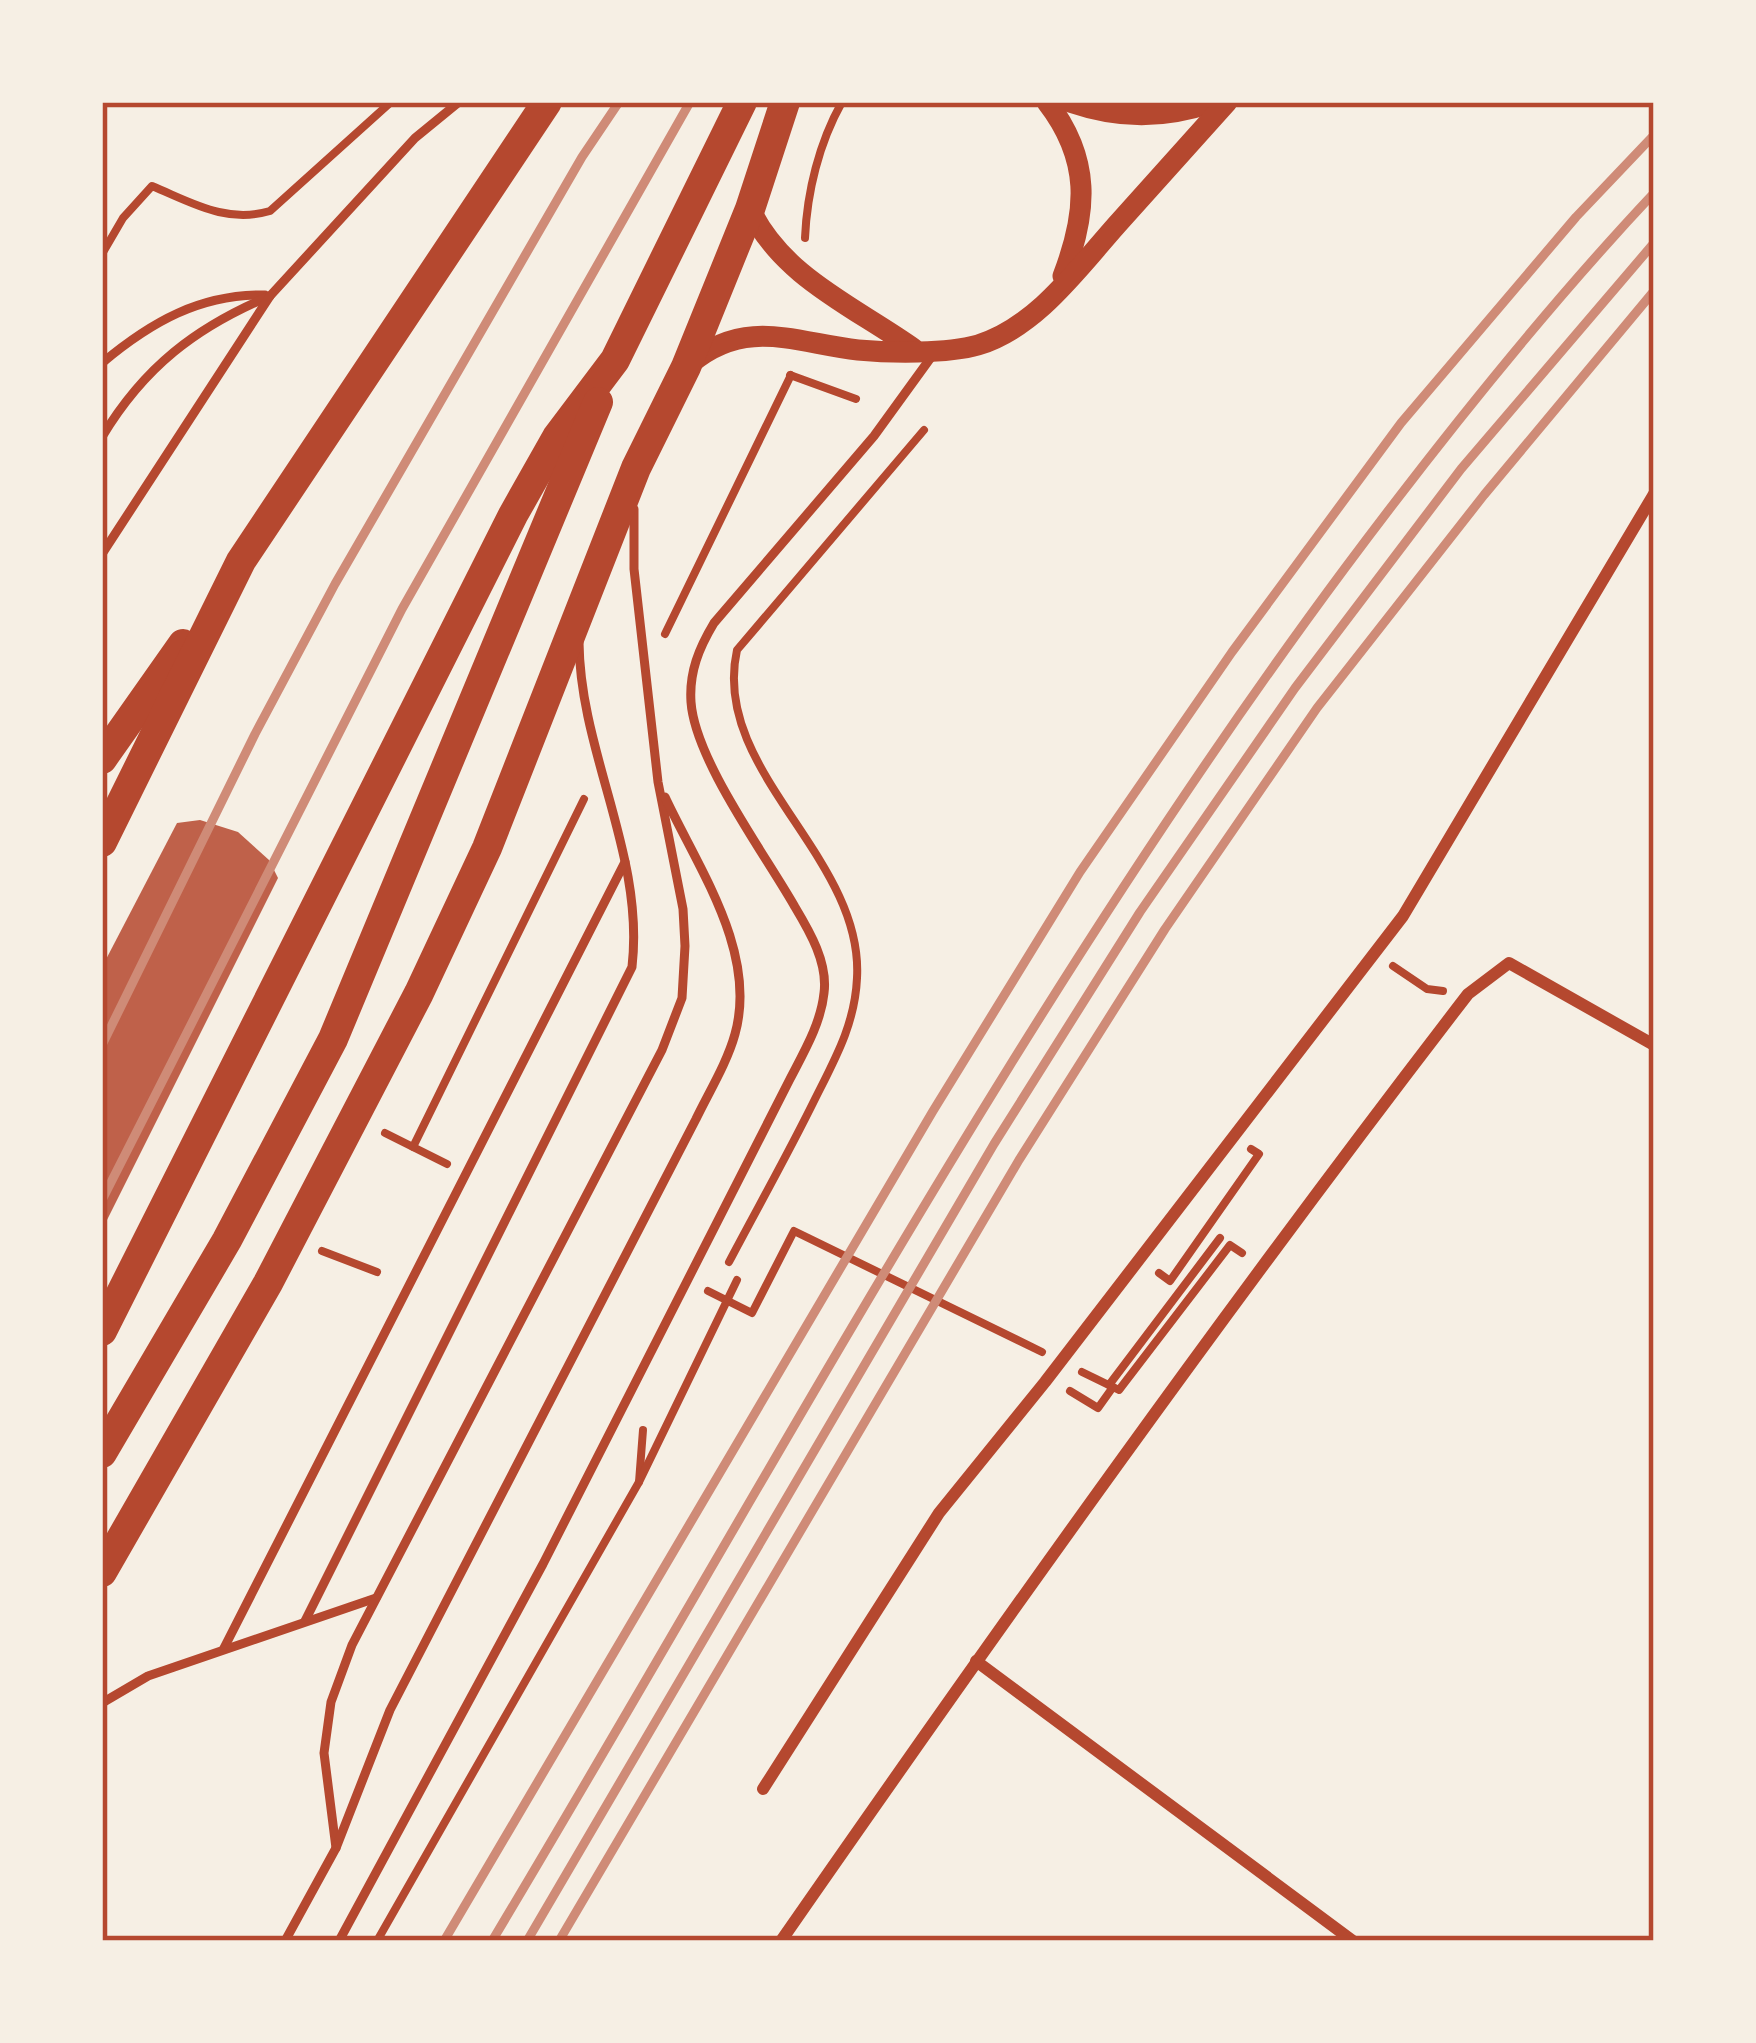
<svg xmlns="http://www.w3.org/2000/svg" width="1756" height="2043" font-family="'IBM Plex Sans',sans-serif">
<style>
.building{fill:#bf614a}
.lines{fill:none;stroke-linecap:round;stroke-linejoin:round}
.path{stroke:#b5482f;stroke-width:8}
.service{stroke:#b5482f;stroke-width:9}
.minor{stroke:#b5482f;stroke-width:12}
.tertiary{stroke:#b5482f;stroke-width:21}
.primary{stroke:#b5482f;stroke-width:30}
.trunk{stroke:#b5482f;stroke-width:30}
.rail{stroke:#cf8b77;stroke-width:9}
.neatline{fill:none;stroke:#b5482f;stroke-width:4.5}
</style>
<rect width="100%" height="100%" fill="#f6efe4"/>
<path class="building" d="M200,820L238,832L269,860L278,878L102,1230V967L177,823Z"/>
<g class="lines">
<g class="path">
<path d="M805,238C807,192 819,143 842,102"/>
<path d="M102,254L123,218L152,186C191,202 226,224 270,211L391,102"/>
<path d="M790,375L856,399"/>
<path d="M665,634L791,375"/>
<path d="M1393,966L1427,989L1443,991"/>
<path d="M385,1133L447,1164"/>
<path d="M413,1147L584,799"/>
<path d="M322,1251L377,1272"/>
<path d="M729,1262C758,1207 788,1154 815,1099C835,1059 855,1024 857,978C864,856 710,771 737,650L924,430"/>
<path d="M1159,1273L1170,1281L1259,1154L1251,1149"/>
<path d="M708,1291L752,1313L794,1231L1042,1352"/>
<path d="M1082,1372L1119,1390L1230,1245L1242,1253"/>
<path d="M1109,1385L1220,1238"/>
<path d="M1070,1391L1098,1408L1113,1387"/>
<path d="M639,1482L643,1430"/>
<path d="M377,1941L639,1482L737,1280"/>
</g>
<g class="service">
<path d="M102,363C151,322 200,294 265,295"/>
<path d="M102,437C144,367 196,327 270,296"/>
<path d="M102,554L270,296L415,138L459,102"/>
<path d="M305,1621L632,967C645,855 580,753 579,642"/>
<path d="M224,1648L625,862"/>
<path d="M102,1703L148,1676L376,1598"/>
<path d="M336,1848L324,1753L331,1702L352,1645L662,1050L682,998L685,946L683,909L658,782L634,569V509"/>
<path d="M285,1941L336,1848L390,1710L696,1119C709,1092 727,1063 735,1034C758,952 698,868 665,797"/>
<path d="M339,1941L543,1564L790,1079C804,1052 821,1023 824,993C828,963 810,932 795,907C765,854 695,760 691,702C689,672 699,648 714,623L874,436L932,356"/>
</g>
<g class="minor">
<path d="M976,1661L1353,1941"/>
<path d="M763,1789L939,1513L1045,1382L1403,916L1654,494"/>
<path d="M781,1941C1004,1620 1230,1303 1468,994L1509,963L1654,1045"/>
</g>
<g class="tertiary">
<path d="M1047,102C1091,159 1088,211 1063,276"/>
<path d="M1070,102C1120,119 1163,119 1213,102"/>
<path d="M750,209C782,277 855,307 914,349"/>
<path d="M691,363C746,317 796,343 858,350C890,353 947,354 978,345C1038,327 1081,264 1122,219C1157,180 1192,141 1227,102"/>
</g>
<path class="primary" d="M102,1572L268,1283L419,993L487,848L636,468L686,367L750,209L785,102"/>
<g class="trunk">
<path d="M102,759L183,644"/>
<path d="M102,842L241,561L547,102"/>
<path d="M102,1331L513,515L557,437L615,360L742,102"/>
<path d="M102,1453L227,1240L333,1039L598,402"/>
</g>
<g class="rail">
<path d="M102,1045L255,734L335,584L582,157L619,102"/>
<path d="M102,1200L402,609L690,102"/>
<path d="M444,1941L933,1111L1080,872L1232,652L1401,423L1576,217L1654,135"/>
<path d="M492,1941C769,1479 1023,1001 1345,568C1442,438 1543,311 1654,193"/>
<path d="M527,1941L994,1144L1140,912L1295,688L1461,469L1654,243"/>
<path d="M559,1941L1019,1160L1165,929L1317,708L1484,495L1654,291"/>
</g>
</g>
<rect width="1756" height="2043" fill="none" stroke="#f6efe4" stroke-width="210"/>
<rect x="105" y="105" width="1546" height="1833" class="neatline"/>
</svg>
